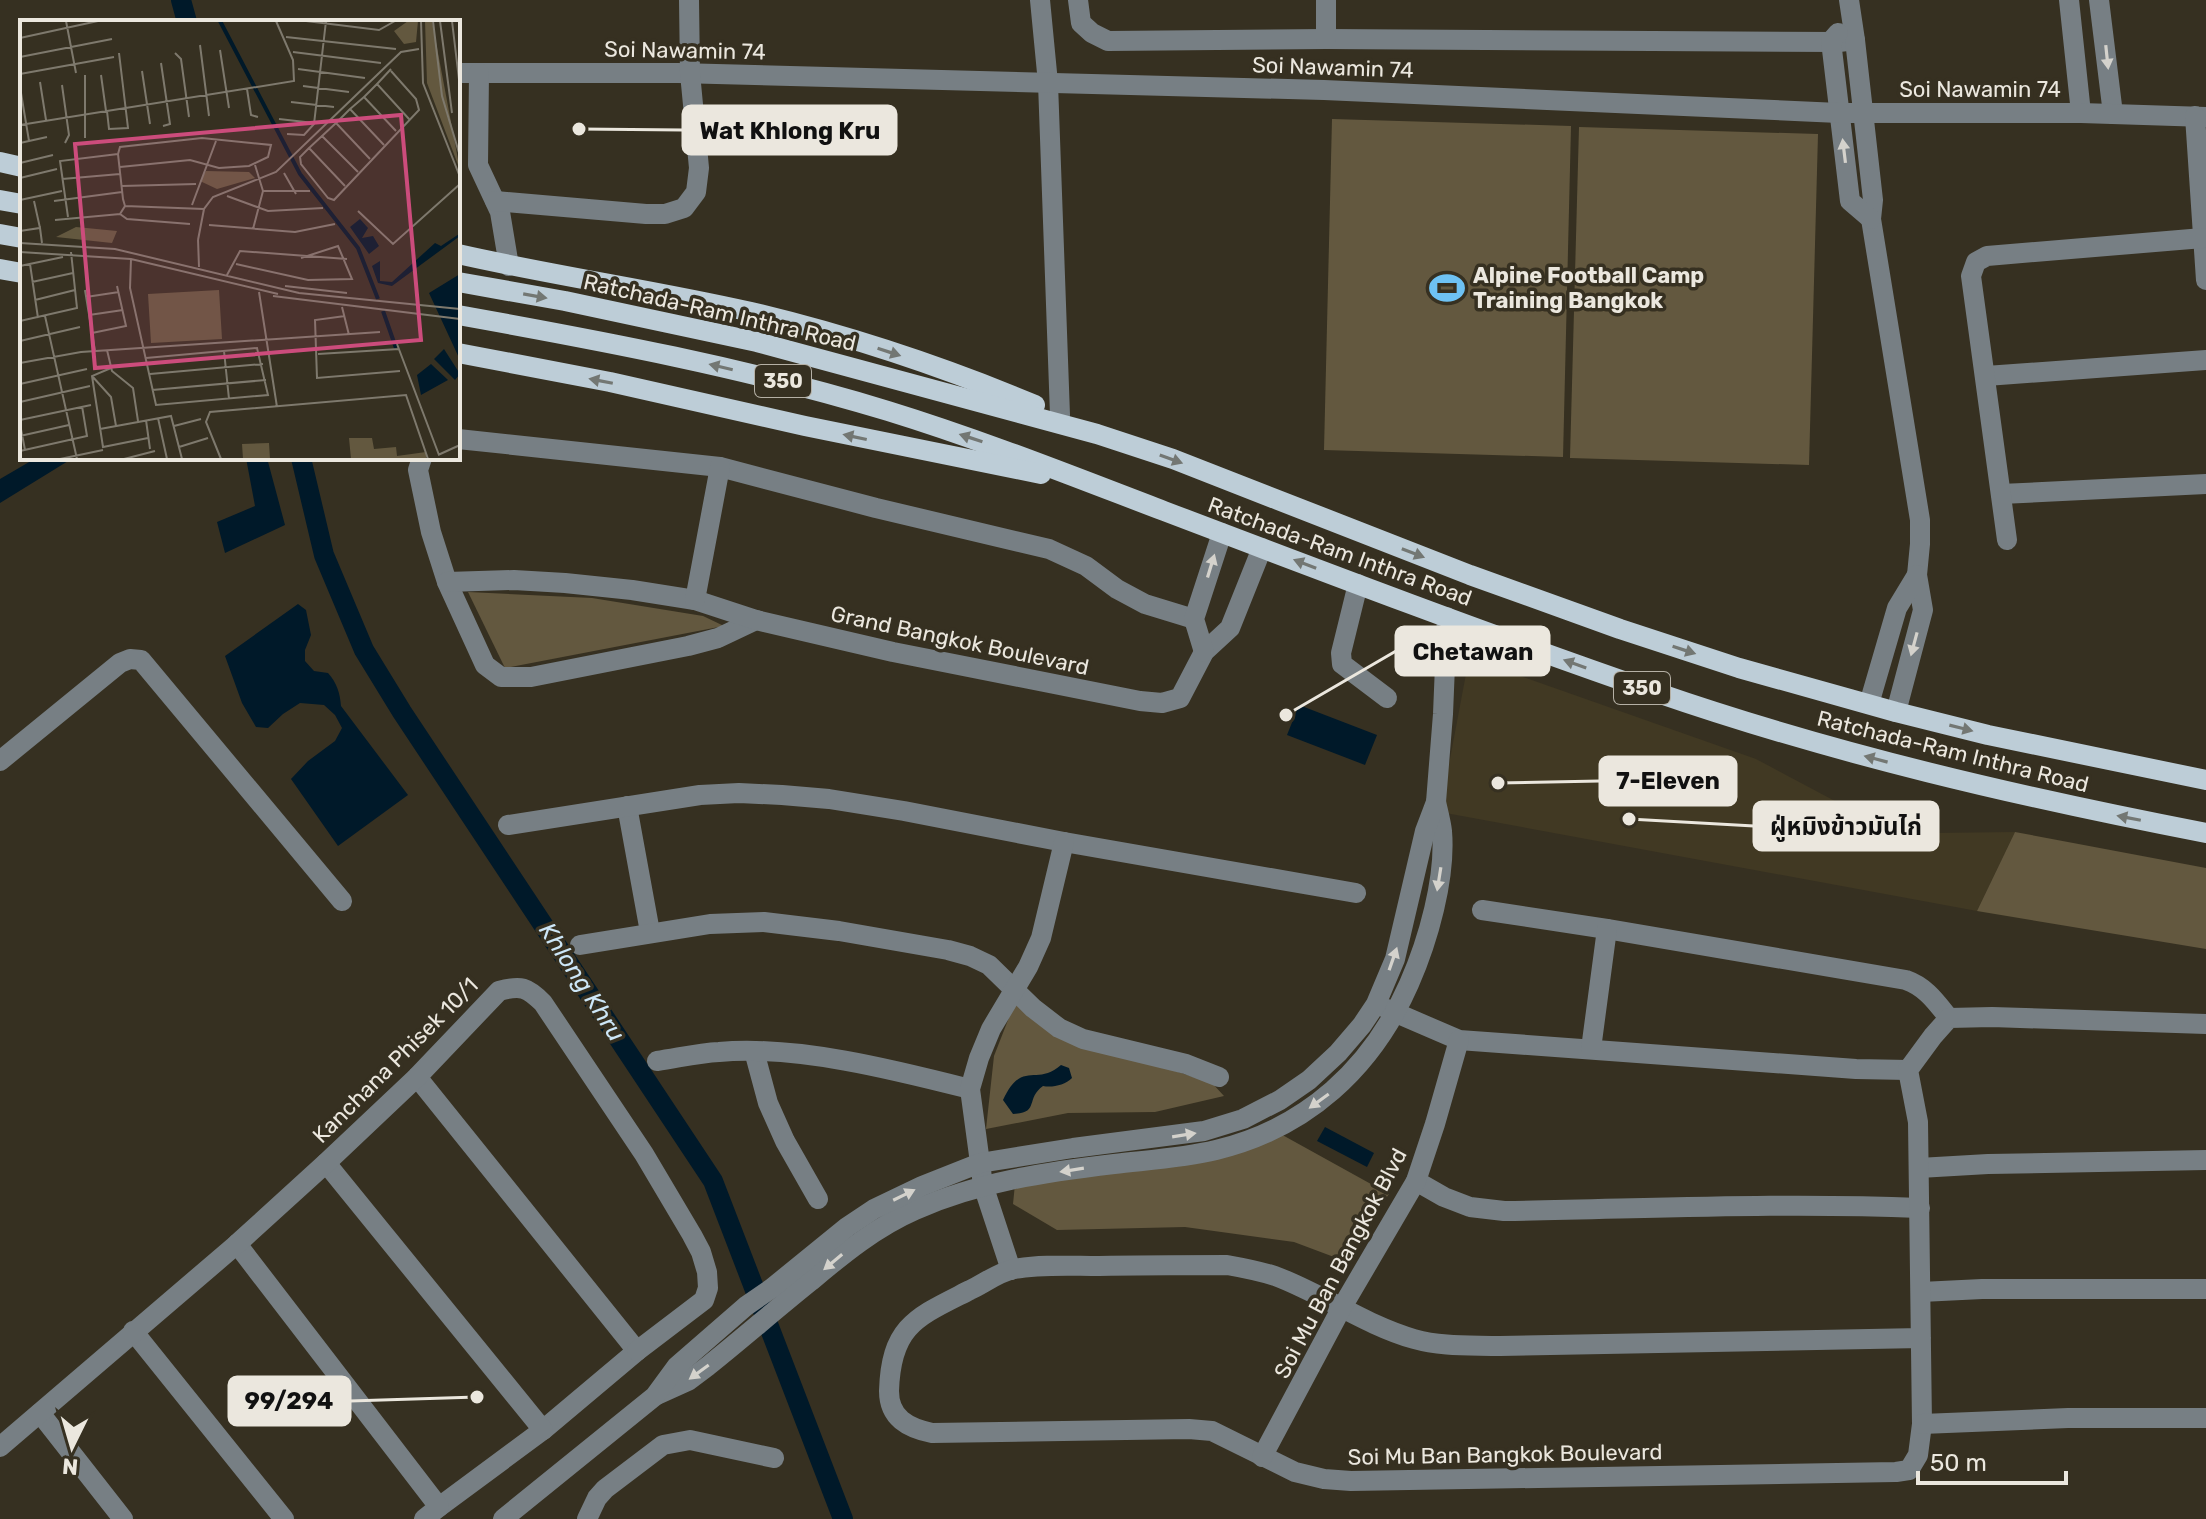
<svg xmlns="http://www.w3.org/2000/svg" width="2206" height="1519" font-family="Rubik,'Noto Sans Thai',sans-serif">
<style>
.built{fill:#413923}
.green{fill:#63583f}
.water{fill:#001929}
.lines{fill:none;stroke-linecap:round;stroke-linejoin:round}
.canal{stroke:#001929;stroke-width:20}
.minor{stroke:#777f84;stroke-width:20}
.major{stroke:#bdcdd7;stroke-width:20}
.oneway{fill:#d4d2cc}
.oneway2{fill:#737773}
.labels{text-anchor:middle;stroke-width:7;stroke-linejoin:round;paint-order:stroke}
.shield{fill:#363021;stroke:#b5b0a5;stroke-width:2}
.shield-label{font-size:20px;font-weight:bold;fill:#ebe7de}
.street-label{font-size:22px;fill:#ebe7de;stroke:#363021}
.poi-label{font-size:22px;font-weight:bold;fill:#ebe7de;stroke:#363021;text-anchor:start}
.water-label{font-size:24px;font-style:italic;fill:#cde7f8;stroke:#363021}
.inset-river{fill:none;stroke:#001929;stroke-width:4}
.inset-road{fill:none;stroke:#7e796d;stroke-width:2}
.view{fill:#cc4c7c;fill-opacity:0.15;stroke:#cc4c7c;stroke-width:4}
.inset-edge{fill:none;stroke:#ebe7de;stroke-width:4}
.leader{fill:none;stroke:#ebe7de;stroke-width:3}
.callout-dot{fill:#ebe7de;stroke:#363021;stroke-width:3}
.callout{fill:#ebe7de;stroke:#ebe7de;stroke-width:3}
.callout-label{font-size:24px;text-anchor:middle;font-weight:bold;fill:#111}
</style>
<rect width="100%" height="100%" fill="#363021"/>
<path class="built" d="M1469,658L1756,759L1850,809L1934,833L2015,832L1977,911L1440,812Z"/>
<g class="green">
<path d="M1332,119L1571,126L1563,457L1324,450Z"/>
<path d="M1579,127L1818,134L1809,465L1570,458Z"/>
<path d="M468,592L592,598L703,616L724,626L505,668Z"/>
<path d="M2015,832L2206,868V949L1977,911Z"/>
<path d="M1017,997L1061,1034L1212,1083L1224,1096L1155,1112L1068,1113L986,1129L994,1056Z"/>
<path d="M1277,1132L1389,1194L1342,1260L1294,1242L1185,1227L1057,1230L1013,1204L1015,1184Z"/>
</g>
<g class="water">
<path d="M36,458H73L0,503V479Z"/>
<path d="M246,458H267L285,525L225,553L217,522L255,506Z"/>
<path d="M298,604L306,610L311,635L305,650V661L314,671L328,673C337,683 340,693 341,706L408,795L338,846L291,779L308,761L335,741L342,728L335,715L324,705L300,703L283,714L268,728L256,727L242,703L225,656Z"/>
<path d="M1299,705L1377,735L1365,765L1287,735Z"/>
<path d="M1061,1065L1069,1068L1072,1078C1065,1085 1052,1088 1043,1086C1025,1099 1040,1113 1013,1114L1003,1100C1022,1059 1036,1087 1061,1065Z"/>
<path d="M1325,1127L1374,1153L1367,1167L1317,1141Z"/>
</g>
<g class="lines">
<g class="canal">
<path d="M181,0L187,22"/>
<path d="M301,458L324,555L364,650L402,712L713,1181L843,1519"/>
</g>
<g class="minor">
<path d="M1040,0L1048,83L1060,415"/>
<path d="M1078,0L1081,23L1092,33L1108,41L1326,39L1839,42L1855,40"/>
<path d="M1326,0V39"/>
<path d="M1849,0L1855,40L1873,200L1871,219L1920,520V544L1917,575L1923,610L1896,712"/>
<path d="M2069,0L2081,113"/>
<path d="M2099,0L2113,114"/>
<path d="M1838,33L1831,41L1850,201L1871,219"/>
<path d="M458,73H678L1324,90L1839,113H2081L2206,117"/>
<path d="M479,73L478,165L500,212L509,266"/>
<path d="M2195,116L2206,280"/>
<path d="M495,201L646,214H665L684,208L696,192L699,168L690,73L689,0"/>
<path d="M1986,376L2206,360"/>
<path d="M458,439L720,467L876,508L1049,549L1086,566L1117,589L1145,604L1194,619"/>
<path d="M422,458L418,470L431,532L447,582L485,665L501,677H531L688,646L718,638L756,620"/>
<path d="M2001,494L2206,484"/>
<path d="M2007,540L1971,276L1976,262L1987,256L2203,238"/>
<path d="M447,582L514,580L565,583L632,590L695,600L756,620L893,652L1140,701L1162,703L1180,698L1204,652L1230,628L1262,548"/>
<path d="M1358,584L1341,653L1342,664L1387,698"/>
<path d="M695,600L720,467"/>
<path d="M1204,652L1194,619L1222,533"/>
<path d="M1869,704L1897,608L1917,575"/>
<path d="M0,761L120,663L130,659L141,660L342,901"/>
<path d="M627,806L650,932"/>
<path d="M508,825L700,795L739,793L782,795L829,799L904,811L1064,842L1356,893"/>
<path d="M1482,910L1607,929L1906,980C1926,987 1936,1002 1949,1018"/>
<path d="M580,945L710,924L764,922L839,931L948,950L970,956L989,965L1033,1008L1059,1028L1083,1039L1186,1064L1219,1077"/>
<path d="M1387,1009L1459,1040L1856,1069L1908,1070"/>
<path d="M1591,1049L1607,929"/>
<path d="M754,1051L768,1103L785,1141L818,1199"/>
<path d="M657,1061C678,1058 698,1053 719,1052C797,1045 895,1070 970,1089"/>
<path d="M417,1077L637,1351L543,1430"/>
<path d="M326,1163L543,1430L439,1507"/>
<path d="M1919,1168L1988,1164L2206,1160"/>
<path d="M1416,1181L1444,1197L1470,1207L1504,1211C1643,1209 1781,1202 1920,1208"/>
<path d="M237,1244L439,1507L424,1519"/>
<path d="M1011,1270L983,1185L970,1089L979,1058L991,1029L1028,967L1041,938L1064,842"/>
<path d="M1921,1292L1982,1289H2206"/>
<path d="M133,1331L284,1519"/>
<path d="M1921,1338L1500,1346C1471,1345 1442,1347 1414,1339C1365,1325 1323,1294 1275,1276C1259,1271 1244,1268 1227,1265C1185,1265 1142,1265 1099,1266C1071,1266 1042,1264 1014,1269C999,1272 983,1284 970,1290C917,1317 891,1325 889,1391C889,1418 908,1428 932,1433L1189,1429L1212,1431L1295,1472L1324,1479L1351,1481L1896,1472L1909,1470L1918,1455L1922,1424L1918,1122L1908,1070L1933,1036L1949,1018L1992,1017L2206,1024"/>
<path d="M657,1395L688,1381L708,1366C743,1338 776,1309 811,1281C843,1254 876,1227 915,1210C978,1182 1046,1172 1114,1164C1148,1160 1183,1158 1216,1150C1307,1128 1372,1068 1409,984C1428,941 1446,878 1442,831C1441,822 1438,811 1436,802"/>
<path d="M40,1413L123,1519"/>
<path d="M1922,1424L2068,1418H2206"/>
<path d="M0,1447L237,1244L326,1163L417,1077L499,991C521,985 527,987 543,1003L644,1154L692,1235L701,1252L707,1272L708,1288L704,1300L637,1351"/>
<path d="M1262,1457L1341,1309L1416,1181L1435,1124L1459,1040"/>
<path d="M503,1519L655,1396L677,1366L746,1306L772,1288L847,1227L874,1209L922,1186L980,1163L1073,1148L1204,1131L1243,1119L1280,1100L1309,1080L1338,1053L1362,1025L1376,1004L1395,959L1425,831L1436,802L1443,714L1447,617"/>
<path d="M587,1519L597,1498L605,1489L663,1445L690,1440L774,1458"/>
</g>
<g class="major">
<path d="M0,162L22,167"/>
<path d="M0,200L22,204"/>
<path d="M0,234L22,238"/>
<path d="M458,254C555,276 654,290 751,312C848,335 944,367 1035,405"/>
<path d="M0,269L22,273"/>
<path d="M458,282L565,301L757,342L1097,434L1173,459L1470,575L1620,629L1739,668L1896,712L1988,735L2206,780"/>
<path d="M458,315C603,341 747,368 888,411C982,440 1072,476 1164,511C1327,573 1490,635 1655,692C1834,754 2020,797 2206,833"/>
<path d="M458,353L610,382L805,426L1041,474"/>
</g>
</g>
<defs><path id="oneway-solid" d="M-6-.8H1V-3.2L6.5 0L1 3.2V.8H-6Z" transform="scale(2)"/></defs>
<g class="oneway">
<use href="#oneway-solid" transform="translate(2107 57) rotate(84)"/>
<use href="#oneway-solid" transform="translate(1844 151) rotate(-97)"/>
<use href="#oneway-solid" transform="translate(1211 566) rotate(-73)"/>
<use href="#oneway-solid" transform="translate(1914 644) rotate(105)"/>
<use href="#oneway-solid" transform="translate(1439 879) rotate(99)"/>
<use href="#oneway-solid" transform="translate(1393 959) rotate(-71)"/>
<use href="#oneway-solid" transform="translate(1319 1101) rotate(144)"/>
<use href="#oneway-solid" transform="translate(1184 1135) rotate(-9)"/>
<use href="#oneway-solid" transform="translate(1072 1170) rotate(171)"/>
<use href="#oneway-solid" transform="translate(904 1195) rotate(-26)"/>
<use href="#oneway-solid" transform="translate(833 1262) rotate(140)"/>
<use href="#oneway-solid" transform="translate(699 1372) rotate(144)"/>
</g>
<g class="oneway2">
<use href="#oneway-solid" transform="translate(535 296) rotate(10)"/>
<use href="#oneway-solid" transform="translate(889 352) rotate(18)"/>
<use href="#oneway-solid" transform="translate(721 367) rotate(-167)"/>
<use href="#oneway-solid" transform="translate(601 381) rotate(-169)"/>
<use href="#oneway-solid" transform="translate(855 437) rotate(-168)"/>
<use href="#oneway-solid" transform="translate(971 438) rotate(-162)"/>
<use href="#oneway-solid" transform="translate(1171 459) rotate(20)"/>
<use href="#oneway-solid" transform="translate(1413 553) rotate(21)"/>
<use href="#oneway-solid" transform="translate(1305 564) rotate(-159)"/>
<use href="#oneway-solid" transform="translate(1684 650) rotate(18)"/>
<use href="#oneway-solid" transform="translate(1575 664) rotate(-160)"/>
<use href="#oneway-solid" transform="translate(1961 728) rotate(14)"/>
<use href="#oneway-solid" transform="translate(1876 759) rotate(-165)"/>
<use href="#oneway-solid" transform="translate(2129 818) rotate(-169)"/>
</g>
<defs>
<g id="stadium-bare" transform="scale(2.76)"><path d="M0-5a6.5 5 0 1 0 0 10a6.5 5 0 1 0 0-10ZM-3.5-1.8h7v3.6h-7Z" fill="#6ec2f3" stroke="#363021" stroke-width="2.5" paint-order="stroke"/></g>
</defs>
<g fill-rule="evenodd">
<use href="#stadium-bare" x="1447" y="288"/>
</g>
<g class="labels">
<g class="shield">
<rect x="755" y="365" width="56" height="32" rx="6"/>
<rect x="1614" y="672" width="56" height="32" rx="6"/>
</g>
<g class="shield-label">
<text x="783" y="388">350</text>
<text x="1642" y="695">350</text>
</g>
<g class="street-label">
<text transform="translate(685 50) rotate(1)" y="8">Soi Nawamin 74</text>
<text transform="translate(1333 67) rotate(2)" y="8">Soi Nawamin 74</text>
<text x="1980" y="97">Soi Nawamin 74</text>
<text transform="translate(720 312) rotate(13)" y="8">Ratchada-Ram Inthra Road</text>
<text transform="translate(1340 551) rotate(20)" y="8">Ratchada-Ram Inthra Road</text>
<text transform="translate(960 640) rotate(12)" y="8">Grand Bangkok Boulevard</text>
<text transform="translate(1953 751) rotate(14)" y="8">Ratchada-Ram Inthra Road</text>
<text transform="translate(395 1060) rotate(-45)" y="8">Kanchana Phisek 10/1</text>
<text transform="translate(1340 1263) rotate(-62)" y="8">Soi Mu Ban Bangkok Blvd</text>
<text transform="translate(1505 1454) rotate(-1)" y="8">Soi Mu Ban Bangkok Boulevard</text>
</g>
<g class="poi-label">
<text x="1473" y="283">Alpine Football Camp<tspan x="1473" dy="25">Training Bangkok</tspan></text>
</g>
<g class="water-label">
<text transform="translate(582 982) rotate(57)" y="8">Khlong Khru</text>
</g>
</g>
<g transform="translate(20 20)">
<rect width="440" height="440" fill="#363021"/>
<path d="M388,1H398L396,22L384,24L374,11ZM405,1H412L440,150L407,63ZM186,151L229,152L235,158L197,169L180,161ZM56,207L97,211L92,223L36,217ZM199,270L202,319L131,323L128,274ZM329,418H352L354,429L376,427L377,436L406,432V439H331ZM249,423L250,439H223L222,424Z" fill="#63583f"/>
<path d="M340,199L348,208L342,218L353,216L359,226L349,234L330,207ZM440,199V216L372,266L358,263L352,246L360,241V261L372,262L415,223L421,226L439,214ZM440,254V340L409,273ZM424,329L440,354L435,360L414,339ZM411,344L428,360L401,375L397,355Z" fill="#001929"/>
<path class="inset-river" d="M200,1L280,154L338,228L358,279M363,291L376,328"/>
<path class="inset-road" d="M46,1L56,53M286,1L359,10L375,1M401,1L403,63L440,157M413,1L422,76L440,136M420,1L432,93M432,1L440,68M266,17L376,29M0,18L78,1M180,25L189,96M200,30L209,88M273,32L361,43M155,33L161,39L169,97M0,37L92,19M141,43L150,104L143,106M278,49L345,58M371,49L357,64L389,99M122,51L130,104M0,54L94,37M81,55L86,91M20,62L26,100M357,64L344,77L376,111M42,65L49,115L45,123M283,66L329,72M227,69L231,95L238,97M1,73L9,121M344,77L330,89L364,125M271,82L314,87M330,89L316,103L350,139M87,91L89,109L108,108L99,33M259,99L294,103M316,103L302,116L338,152M0,105L274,61L273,40L256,1M267,114L284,115L294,104L306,1M302,116L289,128L325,166M65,118V55M0,123L27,117M289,128L280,137L281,144L308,178L314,180L399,90L396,79L371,51M0,143L33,135M100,147L170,140L199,148L229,146L248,137L251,125L182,118L100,127L98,134L103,179L105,186L100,194M264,153L276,174M0,158L37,149M42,159L100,154M102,166L176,164M243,171H290M207,176L248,191L303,188M0,180L42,171M14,181L20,208M34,181L102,172M172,185L196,121M105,186L184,189M338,191L373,224L440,164M48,197L40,141L98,134M35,200L100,194L107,199L170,204M189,205L275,212L315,204M233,209L243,171L235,145M0,211L20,208L22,223M178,219L179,247M178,220L184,189L193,177L256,152L381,32L399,29M0,223L95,229L279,273L440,289M0,232L111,239L258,274M111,239L110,268L136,385L248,375L237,328L126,338M10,244L18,298M216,244L288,260L332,259L318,226L281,238M0,246L43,237M207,255L220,231L327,239M12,262L53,253M265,266L327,273M65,270L75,331M239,272L257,387M253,276L440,299M66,277L99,272M15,280L55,270M322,287L329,315M69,295L103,290M25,296L57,439M325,296L295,300L297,358L380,351M0,301L57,288L51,232M72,313L106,306L97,266M0,321L60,307M377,324L419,435M87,330L92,351L113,368L118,401M204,331L209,379M298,334L379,329M0,343L61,332L360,312M91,348L72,356L83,427L128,418M130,354L243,344M72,356L91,377L96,406M0,364L67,349M132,370L246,360M0,382L70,366M138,398L147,439M0,400L71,385M126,400L130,429M0,404L5,430M154,406L181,399M80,409L151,396L162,439M0,416L49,405M159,427L188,418M0,431L67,416L62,386M418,435L440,425M40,439L83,430M104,439L135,431M201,439L186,402L190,392L386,375L408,439"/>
<path class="view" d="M381,95L401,320L75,348L55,124Z"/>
<rect width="440" height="440" class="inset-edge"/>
</g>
<path class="leader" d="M579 129L683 130M1286 715L1396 651M1498 783L1600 781M1629 819L1754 826M477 1397L350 1401"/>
<g class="callout-dot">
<circle cx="579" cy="129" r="8"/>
<circle cx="1286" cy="715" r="8"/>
<circle cx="1498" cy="783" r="8"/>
<circle cx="1629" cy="819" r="8"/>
<circle cx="477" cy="1397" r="8"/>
</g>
<g class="callout">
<rect x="683" y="106" width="213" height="48" rx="8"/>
<rect x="1396" y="627" width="153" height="48" rx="8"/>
<rect x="1600" y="757" width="136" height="48" rx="8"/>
<rect x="1754" y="802" width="184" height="48" rx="8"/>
<rect x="229" y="1377" width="121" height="48" rx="8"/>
</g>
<g class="callout-label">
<text x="790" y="139">Wat Khlong Kru</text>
<text x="1473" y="660">Chetawan</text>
<text x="1668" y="789">7-Eleven</text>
<text x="1846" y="835">ฝู่หมิงข้าวมันไก่</text>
<text x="289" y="1409">99/294</text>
</g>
<g transform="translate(72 1447) rotate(185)" stroke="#363021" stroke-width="6" paint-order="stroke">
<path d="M0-6L14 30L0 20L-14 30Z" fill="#ebe7de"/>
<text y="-12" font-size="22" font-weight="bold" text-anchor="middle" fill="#ebe7de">N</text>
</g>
<path d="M1918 1471v12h148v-12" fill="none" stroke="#ebe7de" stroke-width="4"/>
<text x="1930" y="1471" font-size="24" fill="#ebe7de" stroke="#363021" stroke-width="6" paint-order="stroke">50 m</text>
</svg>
